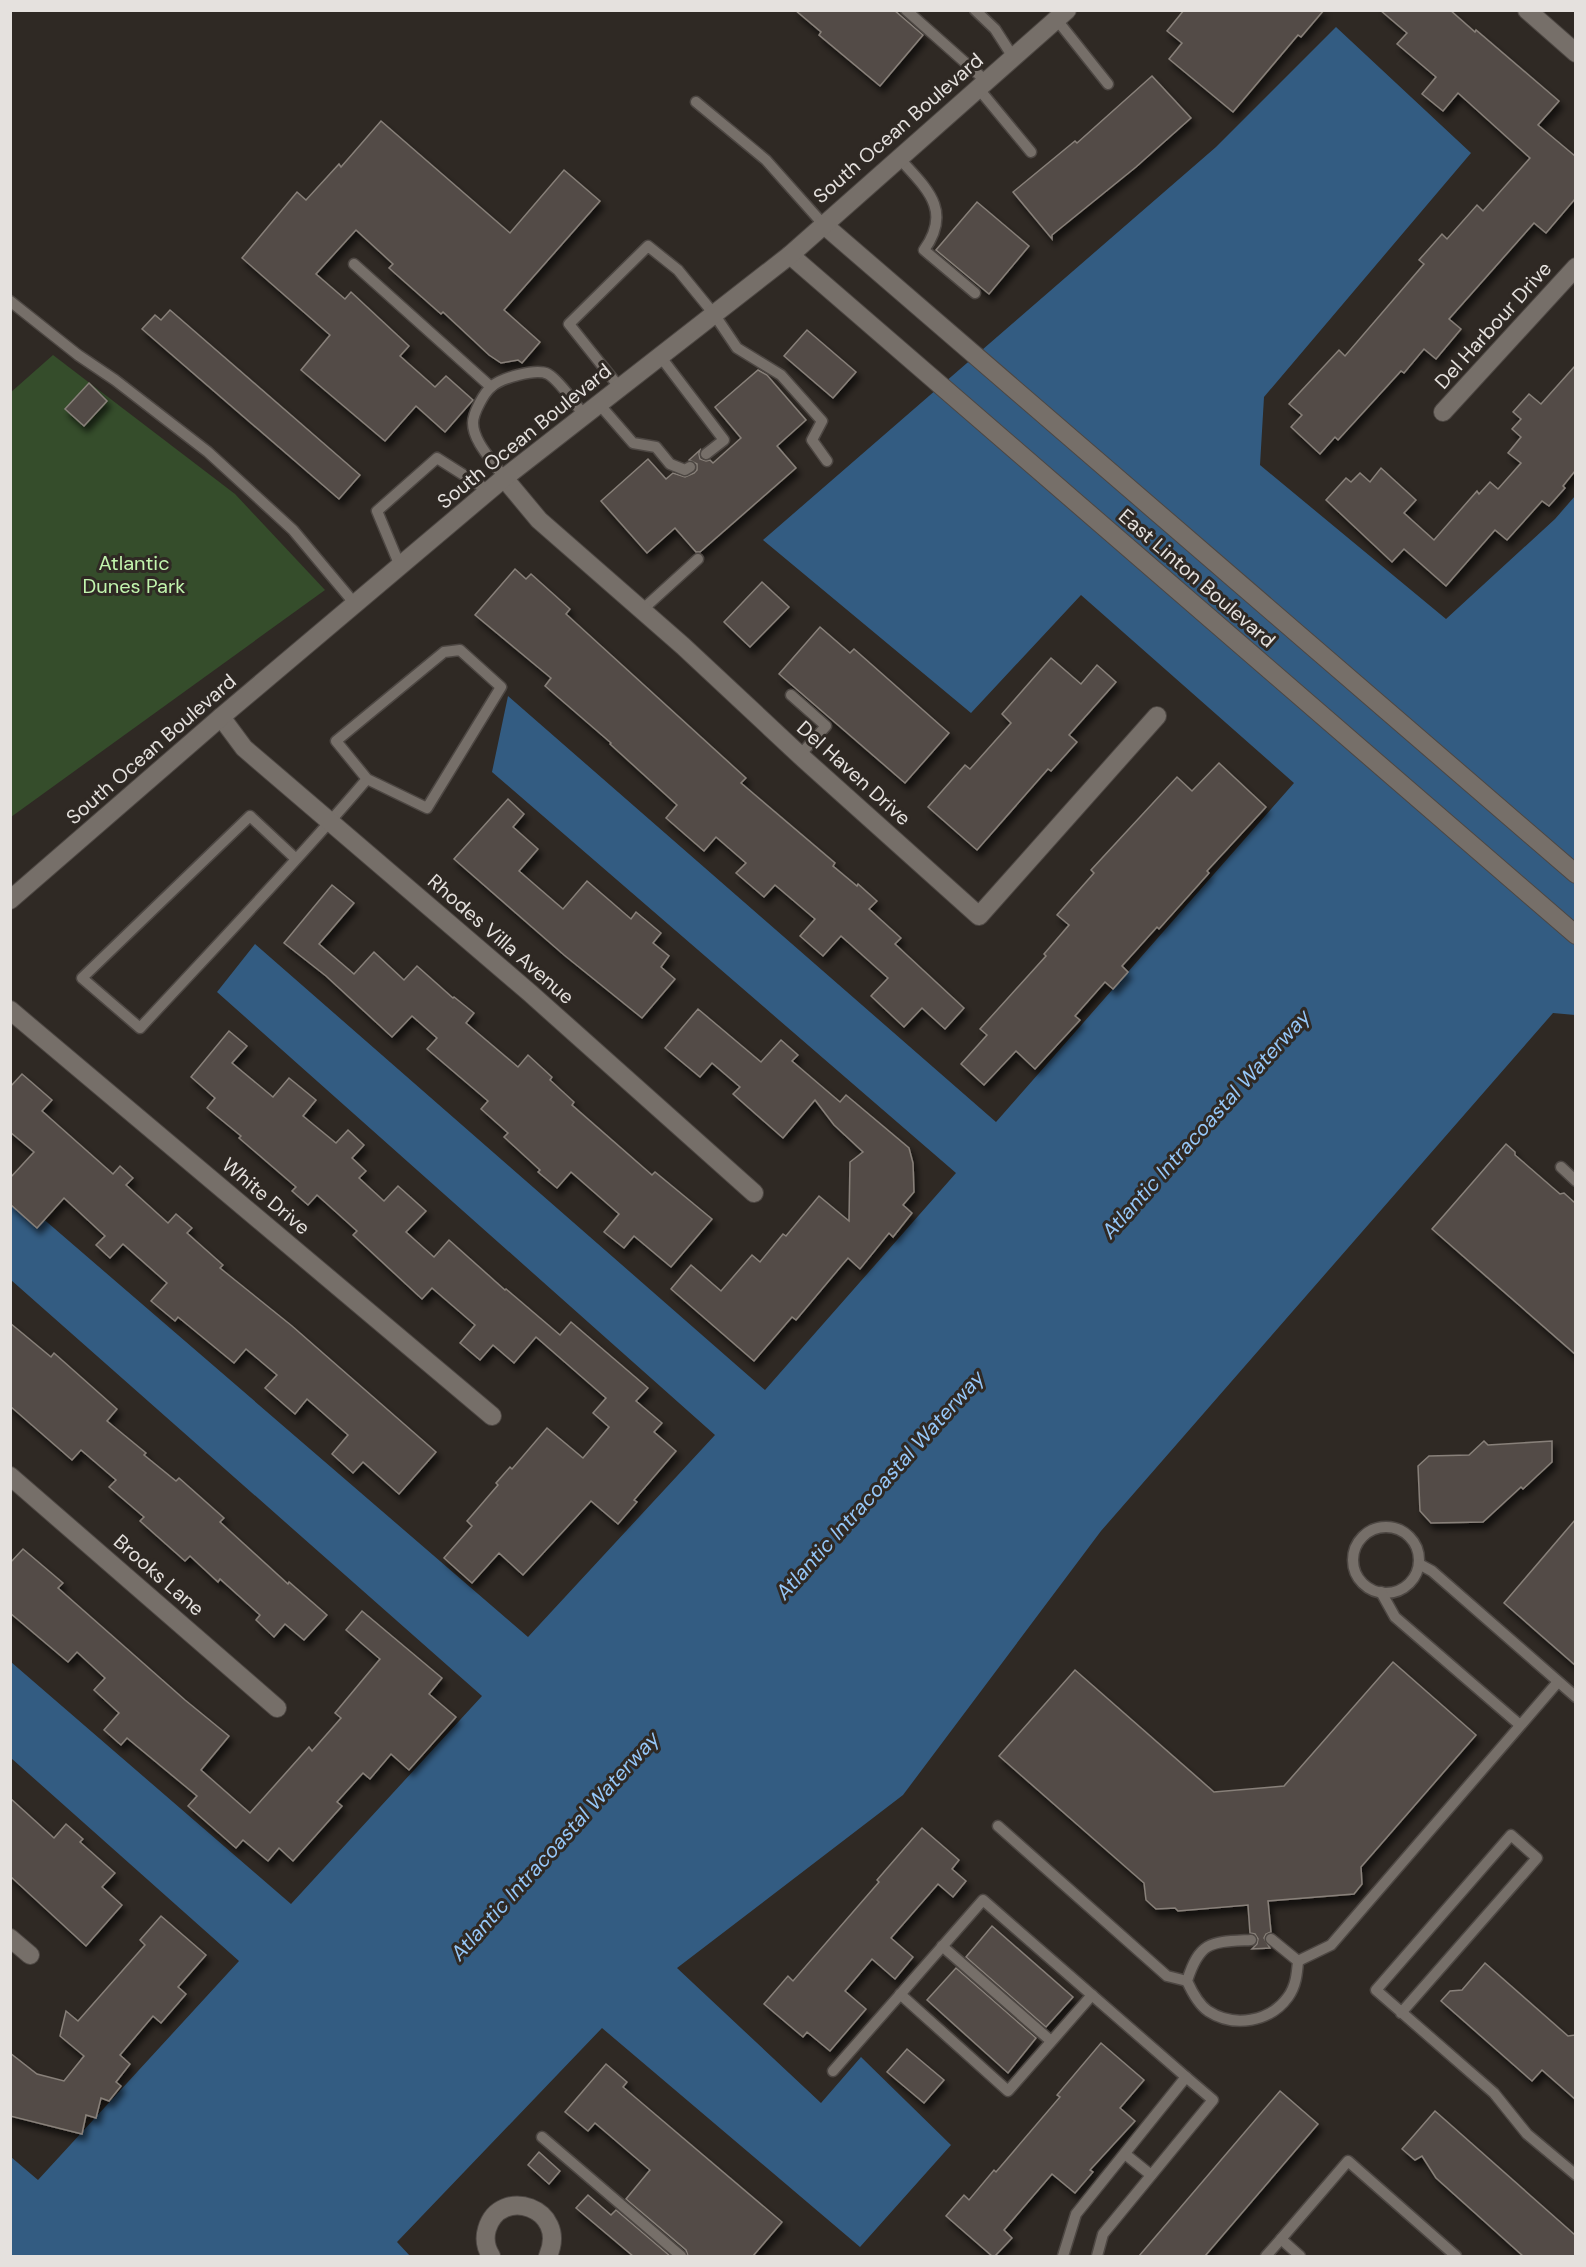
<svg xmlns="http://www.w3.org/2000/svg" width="1586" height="2267" font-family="'DM Sans',sans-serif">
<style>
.green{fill:#354d2b}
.water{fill:#335c82}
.building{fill:#534c46;stroke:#88807a;stroke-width:1.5;filter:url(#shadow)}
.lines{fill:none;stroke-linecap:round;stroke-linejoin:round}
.lane-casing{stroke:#4d4743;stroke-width:13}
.street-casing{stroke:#4d4743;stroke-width:20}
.secondary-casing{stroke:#4d4743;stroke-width:20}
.lane{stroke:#766f69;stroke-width:10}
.street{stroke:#766f69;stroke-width:18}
.secondary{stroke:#766f69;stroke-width:18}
.labels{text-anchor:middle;stroke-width:6;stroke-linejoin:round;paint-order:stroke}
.street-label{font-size:20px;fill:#e5e1de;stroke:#2f2924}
.park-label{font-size:20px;fill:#c2f5ae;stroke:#2f2924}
.water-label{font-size:21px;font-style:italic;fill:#96c7f8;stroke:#2f2924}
</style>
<defs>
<filter id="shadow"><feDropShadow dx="3.5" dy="6" stdDeviation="3" flood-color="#0009"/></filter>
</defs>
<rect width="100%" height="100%" fill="#2f2924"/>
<path class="green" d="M53,355L235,494L325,590L11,817L10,393Z"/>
<path class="water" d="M1336,27L1471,153L1264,397L1260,465L1446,619L1555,519L1575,496V1015L1553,1013L1101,1531L903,1795L677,1968L821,2103L861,2057L951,2145L860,2247L602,2028L397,2242L410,2256H11V2157L38,2180L239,1961L11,1758V1662L291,1904L482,1696L11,1280V1191L528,1637L715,1435L217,992L255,944L765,1390L956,1173L492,772L508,696L996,1122L1294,783L1081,595L971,713L763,540L1216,147Z"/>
<g class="building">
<path d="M795,10H894L923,35L880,86L819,35L821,32Z"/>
<path d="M1184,10H1324L1301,37L1298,35L1233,112L1169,59L1182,43L1167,31Z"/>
<path d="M1380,10H1450L1475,32L1476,30L1559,101L1538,125L1575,156V199L1546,233L1534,223L1488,275L1449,319L1461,329L1436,359L1424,349L1404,373L1401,371L1338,440L1335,437L1320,454L1291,427L1302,415L1289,404L1339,350L1345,356L1424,264L1419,260L1442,234L1447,239L1477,205L1483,211L1530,158L1458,93L1443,111L1422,94L1436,77L1397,44L1407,33Z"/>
<path d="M1152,76L1191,118L1136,167L1052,235V239L1013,192L1075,141L1077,143Z"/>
<path d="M381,121L510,233L564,170L600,201L504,310L540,342L522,363L518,360L501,363L489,355L443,312L441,314L389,268L393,264L356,230L316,274L345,299L351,292L409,346L400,356L435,387L446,376L473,400L445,432L416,406L385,441L301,370L330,335L242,258L297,192L306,200L339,164L341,167Z"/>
<path d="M977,202L1029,246L989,294L936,250Z"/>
<path d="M170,310L360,475L339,499L142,329L155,315L161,320Z"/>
<path d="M807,330L856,372L833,398L784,356Z"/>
<path d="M1575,366V471L1563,486L1565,488L1549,506L1542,501L1507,540L1495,530L1446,586L1404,549L1392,562L1326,500L1346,478L1351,482L1360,473L1370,482L1381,468L1416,500L1404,513L1434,540L1477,491L1479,494L1490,482L1498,489L1521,463L1508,453L1521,437L1512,429L1521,419L1513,412L1529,394L1541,404Z"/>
<path d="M758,370L767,375L806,420L777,446L796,468L700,552H696L675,528L647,553L601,501L648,459L666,479L673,473L685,477L694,473L697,470V464L689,460L700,450L699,454L700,459L706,461L710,460L713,463L741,438L715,407Z"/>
<path d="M89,383L107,401L84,426L65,409Z"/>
<path d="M515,569L526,579L531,574L570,609L566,614L746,778L741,783L835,863L833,866L857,886L858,884L877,901L869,909L901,938L895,944L964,1008L945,1029L922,1008L904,1027L871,996L888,978L841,936L823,956L800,936L815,919L775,885L764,897L736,873L746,863L716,837L704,851L666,818L677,805L610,744L611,743L545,686L551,678L475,615Z"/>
<path d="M762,582L789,607L750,647L724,622Z"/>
<path d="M820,627L850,653L854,649L949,733L905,783L779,674Z"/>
<path d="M1051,658L1081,684L1097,665L1116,682L1069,735L1077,742L1051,771L1048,769L977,850L928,807L965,765L970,769L1011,723L1002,714Z"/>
<path d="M1219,763L1266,807L1207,871L1209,873L1159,929L1157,927L1122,966L1128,972L1113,989L1105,982L1075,1016L1080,1020L1035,1069L1016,1051L984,1085L961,1064L987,1035L980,1029L1046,956L1044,954L1069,925L1057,915L1094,873L1091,870L1177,777L1192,791Z"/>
<path d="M508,799L524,814L513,827L538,849L519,871L563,909L587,881L631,919L636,912L661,933L653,943L669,956L661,967L675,979L642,1018L564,955L454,859Z"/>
<path d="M332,885L354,903L319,944L354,974L374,952L404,980L417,966L453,998L454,997L474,1013L466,1023L518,1067L528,1055L552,1077L550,1080L574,1102L572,1105L652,1175L655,1172L712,1219L671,1267L634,1236L624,1248L604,1232L619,1214L571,1172L557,1188L538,1172L540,1170L504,1137L508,1133L481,1109L488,1101L427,1049L437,1038L412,1016L392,1037L326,976L284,943Z"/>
<path d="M698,1009L761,1062L781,1040L798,1055L792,1061L840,1102L846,1095L909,1148L913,1163L914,1192L903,1205L912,1213L893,1237L889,1233L860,1269L848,1258L796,1320L792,1317L754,1361L671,1289L691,1265L721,1291L752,1255L760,1262L783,1234L786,1236L819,1196L849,1221L850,1162L863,1152L834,1125L815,1100L783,1138L733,1094L740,1087L712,1063L700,1077L665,1048Z"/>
<path d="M229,1031L247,1046L232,1063L273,1097L289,1078L316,1100L303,1116L336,1143L348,1130L364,1145L352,1158L366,1171L359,1178L384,1201L398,1186L426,1211L406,1232L434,1257L449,1240L505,1290L506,1289L560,1335L571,1322L648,1388L636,1401L662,1423L654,1432L676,1451L634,1500L637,1502L618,1524L591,1501L523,1575L499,1553L472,1583L444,1558L472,1526L467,1521L498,1485L496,1483L510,1467L512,1469L547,1428L583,1458L609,1427L593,1413L606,1398L536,1337L514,1363L493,1345L480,1360L460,1343L475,1325L432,1288L422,1299L353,1235L357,1231L317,1195L308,1205L292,1191L296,1187L239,1138L241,1136L207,1108L215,1098L191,1077Z"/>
<path d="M22,1074L52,1100L42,1111L113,1174L120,1166L133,1178L126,1185L168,1223L176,1214L192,1228L187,1233L223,1265L220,1268L292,1326L436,1452L399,1494L363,1462L353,1473L332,1454L348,1435L307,1399L295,1414L265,1388L277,1375L246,1349L234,1363L178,1317L175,1321L151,1301L167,1283L123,1244L110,1258L96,1245L105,1236L64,1198L37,1228L10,1204V1178L34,1152L10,1132V1087Z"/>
<path d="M1506,1144L1515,1152V1155L1560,1194L1564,1193L1575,1203V1354L1432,1229Z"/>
<path d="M10,1323L51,1357L54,1353L117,1409L107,1421L146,1453L144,1455L176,1481L179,1478L224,1518L220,1522L288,1584L289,1582L327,1615L304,1640L285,1624L274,1637L256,1620L260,1615L220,1579L218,1582L190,1556L185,1561L140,1521L144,1517L109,1487L116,1480L81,1450L72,1460L10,1406Z"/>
<path d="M1484,1441L1488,1445L1552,1441V1462L1523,1489L1521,1487L1483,1522L1431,1523L1420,1511L1418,1466L1429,1456L1469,1455Z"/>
<path d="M1575,1520V1665L1504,1603Z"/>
<path d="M23,1549L63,1583L58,1588L185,1700L229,1736L201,1770L250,1813L309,1747L312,1751L341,1718L335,1713L380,1659L346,1630L362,1611L442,1678L429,1694L456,1717L409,1770L391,1754L370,1779L363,1773L337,1802L342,1806L293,1861L279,1848L268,1861L243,1840L236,1848L188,1806L197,1796L127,1738L121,1745L104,1730L119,1713L94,1690L105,1678L77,1652L68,1662L10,1613V1563Z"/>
<path d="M1393,1662L1476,1735L1361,1867L1362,1884L1354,1894L1268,1901L1271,1932L1266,1934L1264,1938L1270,1948L1252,1949L1257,1944L1258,1939L1255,1934L1250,1933L1248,1905L1178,1911L1175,1908L1156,1909L1146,1900L1144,1883L999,1756L1075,1670L1214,1792L1284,1786Z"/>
<path d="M10,1798L54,1838L66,1824L83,1839L80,1842L115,1873L102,1887L122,1905L86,1946L10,1876Z"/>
<path d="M922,1828L959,1860L952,1869L966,1881L953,1897L938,1884L891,1938L913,1957L895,1979L872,1959L845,1991L866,2009L830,2051L807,2032L803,2037L764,2004L788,1976L793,1981L879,1882L877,1880Z"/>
<path d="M161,1916L206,1955L178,1987L186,1994L161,2023L153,2016L120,2055L130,2064L116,2082L121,2086L109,2101L101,2098L96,2118L86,2115L82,2134L10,2116V2053L37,2074L64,2081L84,2056L60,2036L66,2011L78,2021L145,1945L140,1940Z"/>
<path d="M992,1926L1073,1997L1046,2027L966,1957Z"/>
<path d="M1485,1963L1568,2036L1575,2035V2099L1542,2070L1532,2081L1441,2001L1450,1991L1462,1990Z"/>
<path d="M956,1968L1036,2038L1008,2073L927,2000Z"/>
<path d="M1101,2043L1144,2080L1120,2108L1135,2121L1090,2170L1093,2172L1075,2193L1052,2174L1004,2230L1012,2238L995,2256H992L946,2216L964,2195L969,2200L994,2170L996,2172L1060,2097L1057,2095Z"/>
<path d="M907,2049L944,2080L924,2103L887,2072Z"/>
<path d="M606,2064L627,2082L623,2087L782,2222L753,2256H688L686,2250L626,2199L650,2170L595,2123L588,2131L565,2112Z"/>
<path d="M1280,2091L1318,2124L1205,2256H1139Z"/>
<path d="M1435,2111L1575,2235V2256H1523L1436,2178L1422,2156L1415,2160L1402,2149Z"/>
<path d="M539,2152L560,2171L549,2184L528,2165Z"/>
<path d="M588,2195L611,2215L616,2210L670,2256H633L576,2208Z"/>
</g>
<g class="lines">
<g class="lane-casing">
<g id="lane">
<path d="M906,10L986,81"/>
<path d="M975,10L995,29L1013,57"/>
<path d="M1057,20L1108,84"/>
<path d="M978,88L1031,152"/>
<path d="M696,102L766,160L823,224"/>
<path d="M899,158C926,188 953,210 924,250L975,293"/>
<path d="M354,264L491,387"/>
<path d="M10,301L78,355L115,380L208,452L293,530L355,604"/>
<path d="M660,356L724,440L706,454"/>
<path d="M620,388L569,324L648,246L678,270L714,314L737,348L781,375L822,421L812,440L827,461"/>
<path d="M599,404L633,443L656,447L670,464L685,470L690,467"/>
<path d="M504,478C494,462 473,442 473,423C473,413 484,393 491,387C501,378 536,368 548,374C560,381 575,404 584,415"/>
<path d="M400,566L377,511L437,458L489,491"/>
<path d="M642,610L698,559"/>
<path d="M791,695L826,726L800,755"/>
<path d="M296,859L250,816L82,978L140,1028C216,946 294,865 367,779L336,741L444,652L460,650L501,687L427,808L367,779"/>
<path d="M1561,1167L1576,1181"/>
<circle cx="1386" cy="1560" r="33"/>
<path d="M1419,1564L1432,1571L1576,1697"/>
<path d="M1381,1592L1395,1617L1520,1725"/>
<path d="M998,1826L1167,1976L1187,1981"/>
<path d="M1251,1940C1212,1942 1200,1940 1187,1981C1192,1992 1198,2004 1208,2011C1234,2028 1270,2022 1288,1997C1296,1986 1297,1974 1298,1961L1271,1939"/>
<path d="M942,1946L1051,2041"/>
<path d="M1298,1961L1331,1945L1557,1683"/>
<path d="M900,1994L1008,2091L1092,1995"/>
<path d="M1401,2013L1537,1858L1511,1835L1376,1990L1494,2093L1527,2134L1576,2175"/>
<path d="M833,2071L983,1900L1186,2077"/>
<path d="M542,2137L681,2256"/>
<path d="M1125,2154L1151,2175"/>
<path d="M1063,2256L1076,2214L1186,2077L1213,2100L1103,2234L1097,2256"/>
<path d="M1266,2256L1281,2239"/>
<path d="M1300,2256L1281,2239L1348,2161L1456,2256"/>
</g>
</g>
<g class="street-casing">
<g id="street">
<path d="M1527,10L1576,53"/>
<path d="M1443,412L1576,267"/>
<path d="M504,478L539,520L683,646L805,760L979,916L1157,716"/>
<path d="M221,717L244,748L530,993L754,1193"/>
<path d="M10,1010L492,1416"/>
<path d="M10,1476L277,1708"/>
<path d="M10,1938L30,1955"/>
<path d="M491,2256C486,2248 484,2239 487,2229C500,2185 569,2208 548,2256"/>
</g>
</g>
<g class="secondary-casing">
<g id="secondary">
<path d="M823,224L1576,874"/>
<path d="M790,255L1576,935"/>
<path d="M10,900L221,717L504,478L790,255L1067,10"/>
</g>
</g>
<use href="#lane" class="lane"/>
<use href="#street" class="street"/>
<use href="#secondary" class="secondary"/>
</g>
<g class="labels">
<g class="street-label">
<text transform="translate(898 128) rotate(-41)" y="7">South Ocean Boulevard</text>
<text transform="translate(1493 325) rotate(-48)" y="7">Del Harbour Drive</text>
<text transform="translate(524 436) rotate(-39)" y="7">South Ocean Boulevard</text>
<text transform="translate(1197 578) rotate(41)" y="7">East Linton Boulevard</text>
<text transform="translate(151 749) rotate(-41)" y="7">South Ocean Boulevard</text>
<text transform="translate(854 773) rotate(42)" y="7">Del Haven Drive</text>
<text transform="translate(501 939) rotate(41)" y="7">Rhodes Villa Avenue</text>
<text transform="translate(266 1196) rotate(40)" y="7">White Drive</text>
<text transform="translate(159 1575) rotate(41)" y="7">Brooks Lane</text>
</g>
<g class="park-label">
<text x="134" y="570">Atlantic<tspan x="134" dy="23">Dunes Park</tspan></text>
</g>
<g class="water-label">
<text transform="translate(1206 1124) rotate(-48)" y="7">Atlantic Intracoastal Waterway</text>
<text transform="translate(880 1485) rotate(-48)" y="7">Atlantic Intracoastal Waterway</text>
<text transform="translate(555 1846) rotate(-48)" y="7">Atlantic Intracoastal Waterway</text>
</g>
</g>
<rect width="1586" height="2267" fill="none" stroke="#e5e1de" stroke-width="24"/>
</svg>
